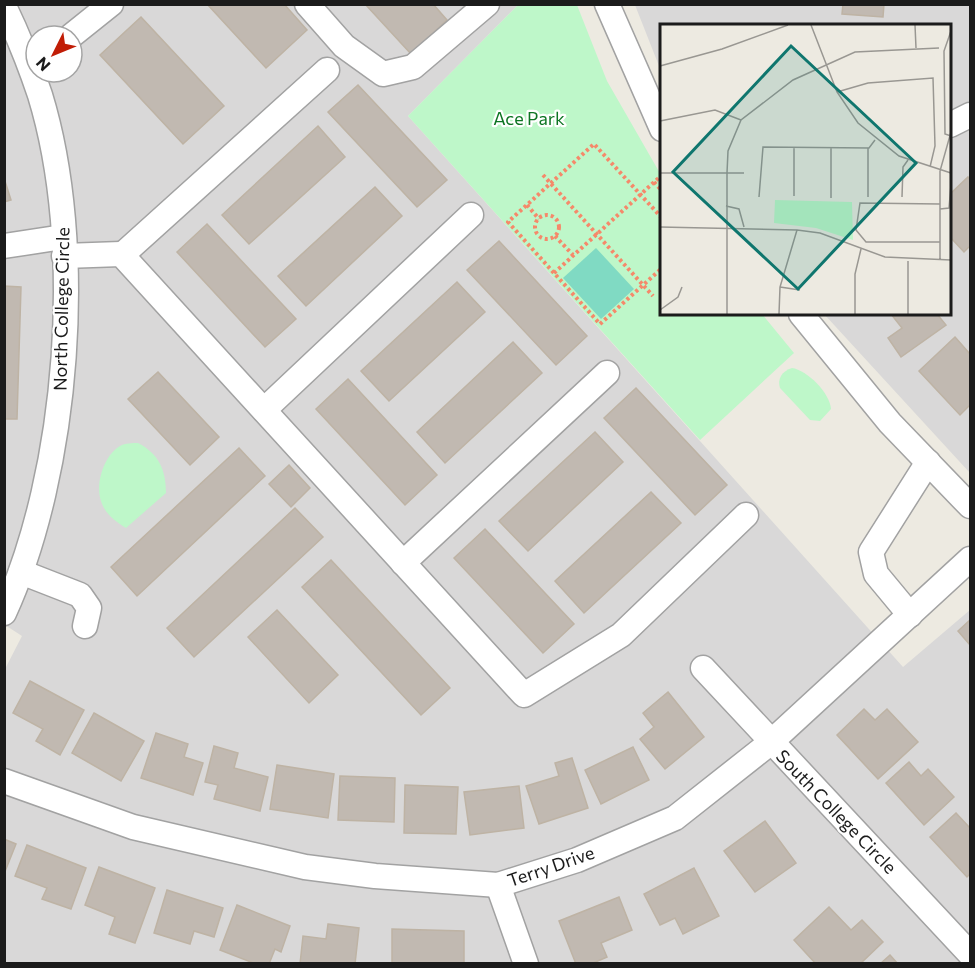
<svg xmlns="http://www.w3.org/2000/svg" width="975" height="968" font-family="Commissioner,sans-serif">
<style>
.residential{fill:#d9d8d8;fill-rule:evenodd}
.park{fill:#bef7c9}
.pitch{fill:#80dac3}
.building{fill:#c1b9b1;stroke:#beb3a4;stroke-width:1.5}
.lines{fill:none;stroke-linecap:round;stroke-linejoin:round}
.minor-casing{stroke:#a2a2a2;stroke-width:27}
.path{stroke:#f5896a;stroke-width:4;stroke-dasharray:3 3;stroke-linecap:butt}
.minor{stroke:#fff;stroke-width:24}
.labels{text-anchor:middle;stroke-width:4.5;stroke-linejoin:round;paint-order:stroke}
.park-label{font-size:18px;fill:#0e7523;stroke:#fff}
.street-label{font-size:18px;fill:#1b1b1b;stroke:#fff}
.inset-road{fill:none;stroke:#999792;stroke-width:1.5}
.view{fill:#0f766e;fill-opacity:0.15;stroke:#0f766e;stroke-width:3}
.inset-edge{fill:none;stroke:#1b1b1b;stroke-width:3}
</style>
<rect width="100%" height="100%" fill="#edeae1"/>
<g class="residential">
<path d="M5,5H518L408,116L903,667L970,610V963H5V669L22,636L5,625ZM36,36H72V72H36Z"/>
<path d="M635,5H970V473L824,314H950V26H662L661,71Z"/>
</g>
<g class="park">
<path d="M518,5H577L607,81L661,175L662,314H762L794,353L700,440L408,116Z"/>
<path d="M792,368C807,370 830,393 831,409L820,421L810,420L780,388C777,379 782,371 792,368Z"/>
<path d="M138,443C159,454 166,470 166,493L126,528C115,521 105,514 101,501C95,484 104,455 120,446C125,443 133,443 138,443Z"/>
</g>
<path class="pitch" d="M596,248L634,289L601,319L563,278Z"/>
<g class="building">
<path d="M207,4H284L307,30L266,68Z"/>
<path d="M365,4H433L447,20L411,54Z"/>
<path d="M843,4H884L883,17L842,14Z"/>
<path d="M141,17L224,106L183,144L100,55Z"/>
<path d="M358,85L447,180L417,207L328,112Z"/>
<path d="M318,126L345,157L249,244L222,215Z"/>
<path d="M968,177L970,180V246L964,252L950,237V194Z"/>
<path d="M4,178L11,200L4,202Z"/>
<path d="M375,187L402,216L306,306L278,276Z"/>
<path d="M207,224L296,319L265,347L177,252Z"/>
<path d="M499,241L587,336L556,365L467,270Z"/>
<path d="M457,282L485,312L389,401L361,371Z"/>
<path d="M4,286L21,287L17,419H4Z"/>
<path d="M891,314H937L946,325L901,357L888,338L902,328Z"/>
<path d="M955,337L970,354V405L960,415L919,371Z"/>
<path d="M513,342L542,373L445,463L417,432Z"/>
<path d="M158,372L219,437L190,465L128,399Z"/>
<path d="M348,379L437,475L405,505L316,409Z"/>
<path d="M636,388L727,485L695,515L604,418Z"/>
<path d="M595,432L623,462L528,551L499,521Z"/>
<path d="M239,448L265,476L137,596L111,567Z"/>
<path d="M289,465L310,488L291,507L269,484Z"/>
<path d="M651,492L681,523L584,613L555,581Z"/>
<path d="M295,508L323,537L194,657L167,628Z"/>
<path d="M485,529L574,624L543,653L454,558Z"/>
<path d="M331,560L450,688L421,715L302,587Z"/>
<path d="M277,610L338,675L309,703L248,637Z"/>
<path d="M970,620V645L958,631Z"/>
<path d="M30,681L84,710L60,755L36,741L43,729L13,713Z"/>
<path d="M668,692L704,737L665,769L640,739L654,727L643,713Z"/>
<path d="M864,709L875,720L887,709L918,742L878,779L837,735Z"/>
<path d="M94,713L144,741L121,781L72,753Z"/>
<path d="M156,733L188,744L184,757L203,763L193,795L141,778Z"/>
<path d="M214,746L238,753L234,768L268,777L260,811L214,799L218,785L205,782Z"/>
<path d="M633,747L649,780L601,804L585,770Z"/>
<path d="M572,758L588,808L539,824L526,786L559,776L555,763Z"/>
<path d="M909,762L921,776L928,769L954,797L924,825L886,783Z"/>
<path d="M277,765L334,774L328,818L270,809Z"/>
<path d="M340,776L395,778L394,822L338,820Z"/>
<path d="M405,785L458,787L456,834L404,833Z"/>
<path d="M519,786L524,828L470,835L464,792Z"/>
<path d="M956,813L970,828V874L967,877L930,837Z"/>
<path d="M765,821L796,863L755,892L724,851Z"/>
<path d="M4,839L16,844L4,874Z"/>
<path d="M27,845L86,868L71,909L42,899L47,888L15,876Z"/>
<path d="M99,867L155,888L135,943L109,934L115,917L85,905Z"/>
<path d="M694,868L719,916L683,934L675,918L660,925L644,894Z"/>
<path d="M167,890L223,908L214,937L194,931L190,944L154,933Z"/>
<path d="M619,897L632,930L601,943L607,957L591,964H576L559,921Z"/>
<path d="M237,905L290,926L281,952L275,949L269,964H256L220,950Z"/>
<path d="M829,907L851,930L862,920L883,942L860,964H816L794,940Z"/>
<path d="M328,924L359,928L355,964H300L303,936L326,939Z"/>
<path d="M392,929L464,931V964H392Z"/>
<path d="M890,955L898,964H880Z"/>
</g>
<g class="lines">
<g class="minor-casing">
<g id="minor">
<path d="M307,4L344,46L383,74L413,67L487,4"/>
<path d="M607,4L662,129"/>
<path d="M4,6C18,35 30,65 40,95C86,245 69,471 4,613"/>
<path d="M71,36L111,4"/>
<path d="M950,125L970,115"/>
<path d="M4,246L63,237"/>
<path d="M122,255L327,70"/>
<path d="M64,256L121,254L524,695L621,635L746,515"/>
<path d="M801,314L890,423L970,506"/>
<path d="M264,410L471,215"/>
<path d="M403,563L607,373"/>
<path d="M21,572L80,595L89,608L85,626"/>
<path d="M910,615L876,574L871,552L928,462"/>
<path d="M703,668L970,954"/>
<path d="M4,781L133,827L305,867L375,876L498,885L577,860L675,818L770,743L970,559"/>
<path d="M498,885L526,964"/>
</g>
</g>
<g class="path">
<path d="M543,175L653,296"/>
<path d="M654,182L662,191"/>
<path d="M527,205L539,219"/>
<circle cx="547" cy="227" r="12"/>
<path d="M662,218L594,144L508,222L600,324L662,268"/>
<path d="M555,236L573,255"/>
<path d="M554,273L662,175"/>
</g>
<use href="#minor" class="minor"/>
</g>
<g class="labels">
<g class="park-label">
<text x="529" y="125">Ace Park</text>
</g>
<g class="street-label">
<text transform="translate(62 309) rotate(-89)" y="6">North College Circle</text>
<text transform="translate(836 812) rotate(46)" y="6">South College Circle</text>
<text transform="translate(551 867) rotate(-19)" y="6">Terry Drive</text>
</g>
</g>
<g transform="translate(660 24)">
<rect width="291" height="291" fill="#edeae1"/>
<path d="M115,176L192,178L193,216L156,204L114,199Z" fill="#bef7c9"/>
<path class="inset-road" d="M151,1L177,68L198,99L239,132L291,149M255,1L256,24M291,7L284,27L285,110L291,112M0,42L62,25L128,1M177,68L208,59L273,54L275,122L270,143M0,97L55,86L81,96M134,123V172M171,123V174M0,149H84M99,173L103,123L209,124L215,116M208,173V124M242,173L243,143L248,136M280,180L200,179L196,206L206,218H280M66,182L79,185L84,203M280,185L289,184L291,161M0,203L137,206L160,209L225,233L291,236M280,236V147L291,108M248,237V290M120,263L140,266M0,286L18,273L22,263M67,290V149L68,127L81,96L133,56L195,28L279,24M119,290L120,263L137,206M195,290V250L201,225"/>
<path class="view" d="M131,22L256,139L138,265L13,148Z"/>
<rect width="291" height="291" class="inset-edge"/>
</g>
<rect width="975" height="968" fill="none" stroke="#1b1b1b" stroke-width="12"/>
<g transform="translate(54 54) rotate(227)"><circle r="28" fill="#ffffff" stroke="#a4a4a4" stroke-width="1.5"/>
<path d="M0-4.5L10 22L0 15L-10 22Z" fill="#c11d06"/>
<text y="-9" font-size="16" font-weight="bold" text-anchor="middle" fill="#1b1b1b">N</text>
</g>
</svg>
